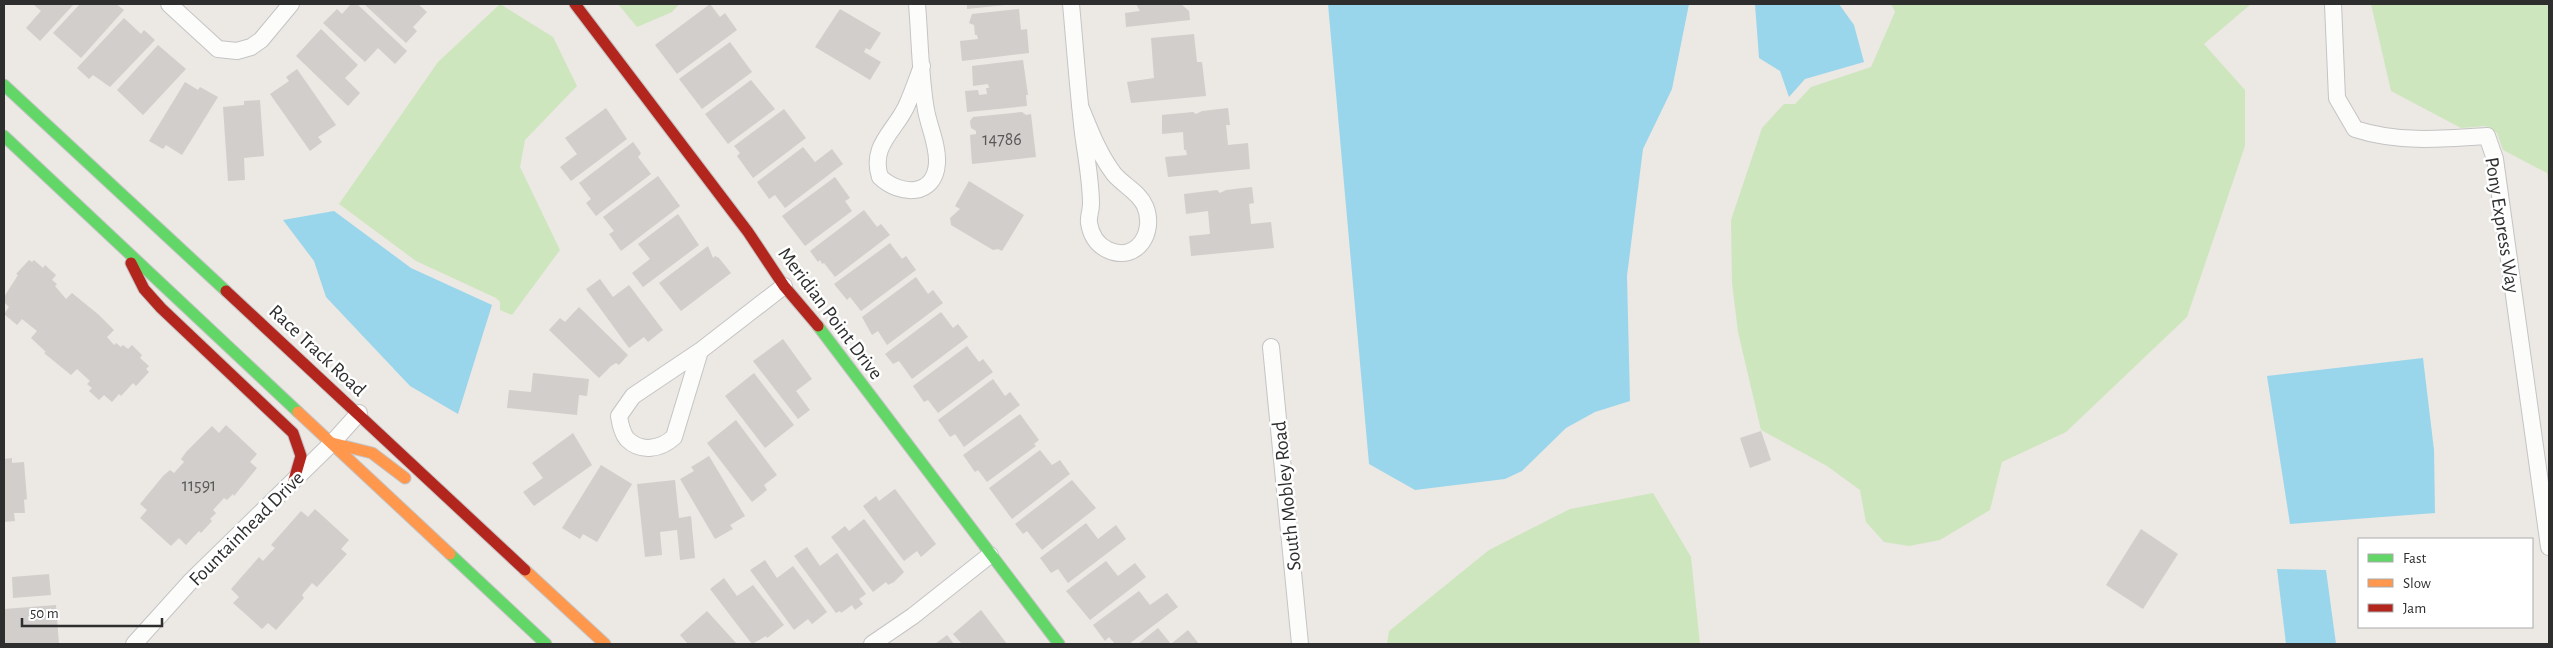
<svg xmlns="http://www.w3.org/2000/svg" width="2553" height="648" font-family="'Alegreya Sans',sans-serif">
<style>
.green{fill:#cee6be}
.water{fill:#99d6ec}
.building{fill:#d1cecb}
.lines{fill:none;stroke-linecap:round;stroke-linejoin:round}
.street-casing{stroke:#c5c4c5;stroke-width:18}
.fast-casing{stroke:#c5c4c5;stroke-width:13}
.slow-casing{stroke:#c5c4c5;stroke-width:13}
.jam-casing{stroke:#c5c4c5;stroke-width:13}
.street{stroke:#fcfcfb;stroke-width:16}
.fast{stroke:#63d668;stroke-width:11}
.slow{stroke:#ff974d;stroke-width:11}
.jam{stroke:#b3261e;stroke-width:11}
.labels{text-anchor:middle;stroke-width:5;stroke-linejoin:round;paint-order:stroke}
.number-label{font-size:18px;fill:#585857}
.street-label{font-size:20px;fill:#2e2e2e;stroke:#fff}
</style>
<rect width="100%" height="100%" fill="#ece8e4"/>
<g class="green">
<path d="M500,4L553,37L577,86L525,140L520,167L560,250L512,315L500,310V302L496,298L416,261L339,204L438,62Z"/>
<path d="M618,4H679L672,12L637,27Z"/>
<path d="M1891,4H2251L2204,44L2245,90V146L2187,317L2066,432L2002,462L1990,510L1940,540L1909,546L1884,542L1866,522L1860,490L1827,466L1761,430L1738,332L1732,283L1731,220L1762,128L1784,104H1795L1811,87L1871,67L1895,12Z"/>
<path d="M2371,4H2549V189L2547,173L2503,150L2497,133L2486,126L2461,128L2391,91Z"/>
<path d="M1653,493L1691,557L1700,644H1387L1389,631L1489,550L1570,509Z"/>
</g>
<g class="water">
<path d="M1328,4H1689L1672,89L1643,149L1627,276L1630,401L1595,412L1566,428L1522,471L1505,479L1415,490L1369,464Z"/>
<path d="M1755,4H1839L1854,25L1864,62L1805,79L1789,97L1780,71L1759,58Z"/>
<path d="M334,211L411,268L492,305L458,414L410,386L326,297L314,261L283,220Z"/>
<path d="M2423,358L2434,450L2435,513L2290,524L2267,376Z"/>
<path d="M2277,569L2326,570L2336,644H2286Z"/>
</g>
<g class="building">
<path d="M33,4H74L40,41L26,28L41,11Z"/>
<path d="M80,4H116L124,10L81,58L53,33Z"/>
<path d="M351,4H357L407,51L395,64L378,48L365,62L323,23L337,9L342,14Z"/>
<path d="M364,4H418L427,12L413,27L417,31L406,43Z"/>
<path d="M710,4L720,17L725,13L737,30L677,74L655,45Z"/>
<path d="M967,4H1005V5L967,9Z"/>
<path d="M1136,4H1181L1189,11L1190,20L1126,27L1125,13L1140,11Z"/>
<path d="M840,9L881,33L870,50L866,48L864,52L881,62L870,80L815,47Z"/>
<path d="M1019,9L1021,30L1027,29L1029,53L962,61L960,41L978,39L977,35H975L974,25L969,23L972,14Z"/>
<path d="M124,18L141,34L144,30L155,40L110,87L93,75L89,79L77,68Z"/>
<path d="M321,29L358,65L345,78L360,93L348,106L296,56Z"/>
<path d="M1194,34L1197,62H1202L1206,96L1131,103L1127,82L1154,78L1151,38Z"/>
<path d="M730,42L752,72L702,109L679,79Z"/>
<path d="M158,45L186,69L143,115L117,90Z"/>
<path d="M1023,60L1028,95H1026L1027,106L967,112L965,91L978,90L979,95L987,94L986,88H989L988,84L973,86L972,66Z"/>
<path d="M297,69L336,125L318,137L322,142L310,151L270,94L289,81L286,77Z"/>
<path d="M751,80L775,109L728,144L705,114Z"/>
<path d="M185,82L198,90L200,87L218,97L182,155L166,145L163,149L149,141Z"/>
<path d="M260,100L264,156L244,158L245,180L228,181L223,107L244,105V101Z"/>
<path d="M606,108L627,139L571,181L560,167L577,154L565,138Z"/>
<path d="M1228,108L1230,125H1226L1228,145L1248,143L1250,169L1168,177L1165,157L1187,155L1186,150H1184L1183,132L1162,134V115L1193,112L1196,114L1202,111Z"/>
<path d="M784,109L806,138L753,178L737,156L740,153L734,146Z"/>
<path d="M1022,112L1026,115L1031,114L1036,157L972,164L970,135L976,134V131L971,128L970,121L973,117Z"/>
<path d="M633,142L641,153L638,157L651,174L596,216L586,203L591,199L579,183Z"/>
<path d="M803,147L815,162L832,149L843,164L785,208L775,195L769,199L757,182Z"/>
<path d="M658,176L680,206L621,251L609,234L614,231L603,217Z"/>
<path d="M835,177L850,198L845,201L852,211L805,246L782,216Z"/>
<path d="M969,181L1024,215L1002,251L998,249L993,250L951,225L950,218L960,209L955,206Z"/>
<path d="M1252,187L1254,203L1249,204L1251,224L1271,222L1274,248L1191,256L1189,236L1210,234L1208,211L1186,214L1184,194L1217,190L1220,193L1226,190Z"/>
<path d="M864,210L877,227L881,224L890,235L835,277L824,263L822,264L820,260L818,262L810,251Z"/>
<path d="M678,214L699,245L643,287L632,273L650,259L638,244Z"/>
<path d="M890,243L902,259L906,256L916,270L861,311L850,297L847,300L834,284Z"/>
<path d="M708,246L713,258L715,256L719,258L731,273L681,311L659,283Z"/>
<path d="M29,260L32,262L34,260L43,268L45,265L56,275L52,280L57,284L55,286L66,299L72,293L99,315L114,330L107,337L114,345L116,343L121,347L123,345L128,349L132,345L142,355L140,358L149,366L146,369L149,372L136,386L133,383L121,396L119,394L112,402L104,395L99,400L89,391L92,388L87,384L90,381L77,369L71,375L44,353L46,352L31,338L37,331L22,319L17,325L4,314L9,307L4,302V297L18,275L16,274Z"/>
<path d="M916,277L928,294L933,290L943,303L887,345L878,331L872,335L862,317Z"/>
<path d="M600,279L613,297L629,285L663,330L648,342L644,337L629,348L586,289Z"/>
<path d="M579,307L628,355L619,365L616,363L611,366L599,378L549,330L560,318L565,322Z"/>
<path d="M941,312L953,328L958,324L968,337L912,379L899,361L893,364L885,354Z"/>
<path d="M783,339L812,379L796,391L810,410L798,419L753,361Z"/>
<path d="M967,346L979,362L983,359L993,372L938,413L928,400L924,402L913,386Z"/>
<path d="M533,373L589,379L587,396L579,395L577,415L507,408L509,390L531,392Z"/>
<path d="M754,373L794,425L765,448L725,396Z"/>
<path d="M993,379L1005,396L1010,392L1020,405L964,447L955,434L950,437L938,420Z"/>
<path d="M1020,414L1039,440L1034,444L1036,446L987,482L978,470L975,472L963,455Z"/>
<path d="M736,420L777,475L764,485L767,490L752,502L707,443Z"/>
<path d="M226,425L257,454L250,462L257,468L234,496L233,494L227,500L224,498L213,510L216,513L210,519L212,521L201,533L199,531L186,545L179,538L171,546L140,518L147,510L140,504L163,476L170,470L174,473L184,462L181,459L187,451L212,426L219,433Z"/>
<path d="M1761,431L1771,460L1750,468L1740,438Z"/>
<path d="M573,433L592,465L534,506L523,492L543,478L532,463Z"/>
<path d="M1040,450L1052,465L1060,460L1070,474L1012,519L989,488Z"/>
<path d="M709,456L745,516L730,525L733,529L715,539L680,479L694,471L691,467Z"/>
<path d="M12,458V463L24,462L27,499L24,500L25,513H14L15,521L4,522V459Z"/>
<path d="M601,465L632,484L597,542L583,534L580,539L562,528Z"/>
<path d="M675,480L679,518L691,516L695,558L680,560L677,530L660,532L662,555L645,557L637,484Z"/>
<path d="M1072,480L1096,508L1042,550L1027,531L1023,534L1015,524Z"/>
<path d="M895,489L936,544L921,557L917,551L904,561L863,506L876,496L879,501Z"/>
<path d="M315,509L349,540L341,549L347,554L317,587L312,583L302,595L304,598L276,630L268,623L262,629L233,603L239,597L231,589L259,557L263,561L275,548L271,545L301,511L308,517Z"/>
<path d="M864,519L904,572L894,582L888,585L886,582L873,592L831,537L845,526L849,531Z"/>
<path d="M1086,523L1098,539L1116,525L1126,539L1068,583L1058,569L1051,573L1040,558Z"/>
<path d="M2141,529L2178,554L2143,609L2106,585Z"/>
<path d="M807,547L820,566L837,553L866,594L859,599L863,604L855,610L852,605L841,613L840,611L836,613L794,556Z"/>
<path d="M765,560L777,578L793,566L827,612L812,624L808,619L794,630L750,570Z"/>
<path d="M1106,561L1118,576L1135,563L1146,577L1090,620L1066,591Z"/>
<path d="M49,574L51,595L13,598L12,577Z"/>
<path d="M724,578L737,596L753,585L784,625L767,638L766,636L752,644L710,589Z"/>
<path d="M1139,591L1150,605L1167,593L1178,607L1129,644H1115L1109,637L1105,641L1093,625Z"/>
<path d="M56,605L59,644H4V609Z"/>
<path d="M981,610L1007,644H962L953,634Z"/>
<path d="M707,611L737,644H688L680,635Z"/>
<path d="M1158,628L1171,644L1188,630L1199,644H1138Z"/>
<path d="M947,635L954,644H935Z"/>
</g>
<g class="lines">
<g class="street-casing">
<g id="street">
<path d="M169,4L218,49L237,51L251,47L261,40L291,4"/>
<path d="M917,4C920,39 920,76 926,110C929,127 938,145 937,163C935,197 900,196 880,177C870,146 894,132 906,107C912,94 917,79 922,66"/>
<path d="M1071,4C1075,47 1078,90 1083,133C1086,156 1091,181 1091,204C1091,211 1088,217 1089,223C1091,235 1097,245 1108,250C1137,263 1156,232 1145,206C1139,192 1123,185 1114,174C1098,153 1090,130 1080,106"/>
<path d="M2333,4L2337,98L2355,129C2398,143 2442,139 2487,136L2495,159L2549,547"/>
<path d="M1271,347L1300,644"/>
<path d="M700,351L674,437C661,449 641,453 627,439C622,433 620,423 619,416L633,396L700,351L784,286"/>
<path d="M134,644L190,582L332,443L359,413"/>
<path d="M872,644L913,616L990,555"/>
</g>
</g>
<g class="fast-casing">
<g id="fast">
<path d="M4,85L226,291"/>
<path d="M4,136L298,412"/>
<path d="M818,326L1059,644"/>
<path d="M450,554L546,644"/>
</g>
</g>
<g class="slow-casing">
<g id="slow">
<path d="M298,412L450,554"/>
<path d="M332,443L372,453L405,478"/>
<path d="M525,570L605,644"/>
</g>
</g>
<g class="jam-casing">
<g id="jam">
<path d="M575,4L748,232L784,286L818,326"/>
<path d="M131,263L144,289L161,308L293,433L301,456L294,480"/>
<path d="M226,291L525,570"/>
</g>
</g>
<use href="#street" class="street"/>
<use href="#fast" class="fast"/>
<use href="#slow" class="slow"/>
<use href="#jam" class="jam"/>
</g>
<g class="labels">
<g class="number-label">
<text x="1002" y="145">14786</text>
<text x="199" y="491">11591</text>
</g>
<g class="street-label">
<text transform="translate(2503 225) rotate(81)" y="7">Pony Express Way</text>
<text transform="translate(831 313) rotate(53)" y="7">Meridian Point Drive</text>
<text transform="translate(318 350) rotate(43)" y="7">Race Track Road</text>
<text transform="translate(1286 496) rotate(-96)" y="7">South Mobley Road</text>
<text transform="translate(246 528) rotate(-45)" y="7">Fountainhead Drive</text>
</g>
</g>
<rect width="2553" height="648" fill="none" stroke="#2e2e2e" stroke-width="10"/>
<rect x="2358" y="538" width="175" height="90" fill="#ffffff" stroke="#ababab"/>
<rect x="2368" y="554" width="25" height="8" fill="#63d668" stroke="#ababab"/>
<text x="2403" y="563" font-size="15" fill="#2e2e2e">Fast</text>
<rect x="2368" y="579" width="25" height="8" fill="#ff974d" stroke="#ababab"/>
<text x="2403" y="588" font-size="15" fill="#2e2e2e">Slow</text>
<rect x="2368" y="604" width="25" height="8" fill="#b3261e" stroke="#ababab"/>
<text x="2403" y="613" font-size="15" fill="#2e2e2e">Jam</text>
<path d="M22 618v8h140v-8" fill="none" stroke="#2e2e2e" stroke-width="2.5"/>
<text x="30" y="618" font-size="15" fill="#2e2e2e" stroke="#ffffff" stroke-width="4" paint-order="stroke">50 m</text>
</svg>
